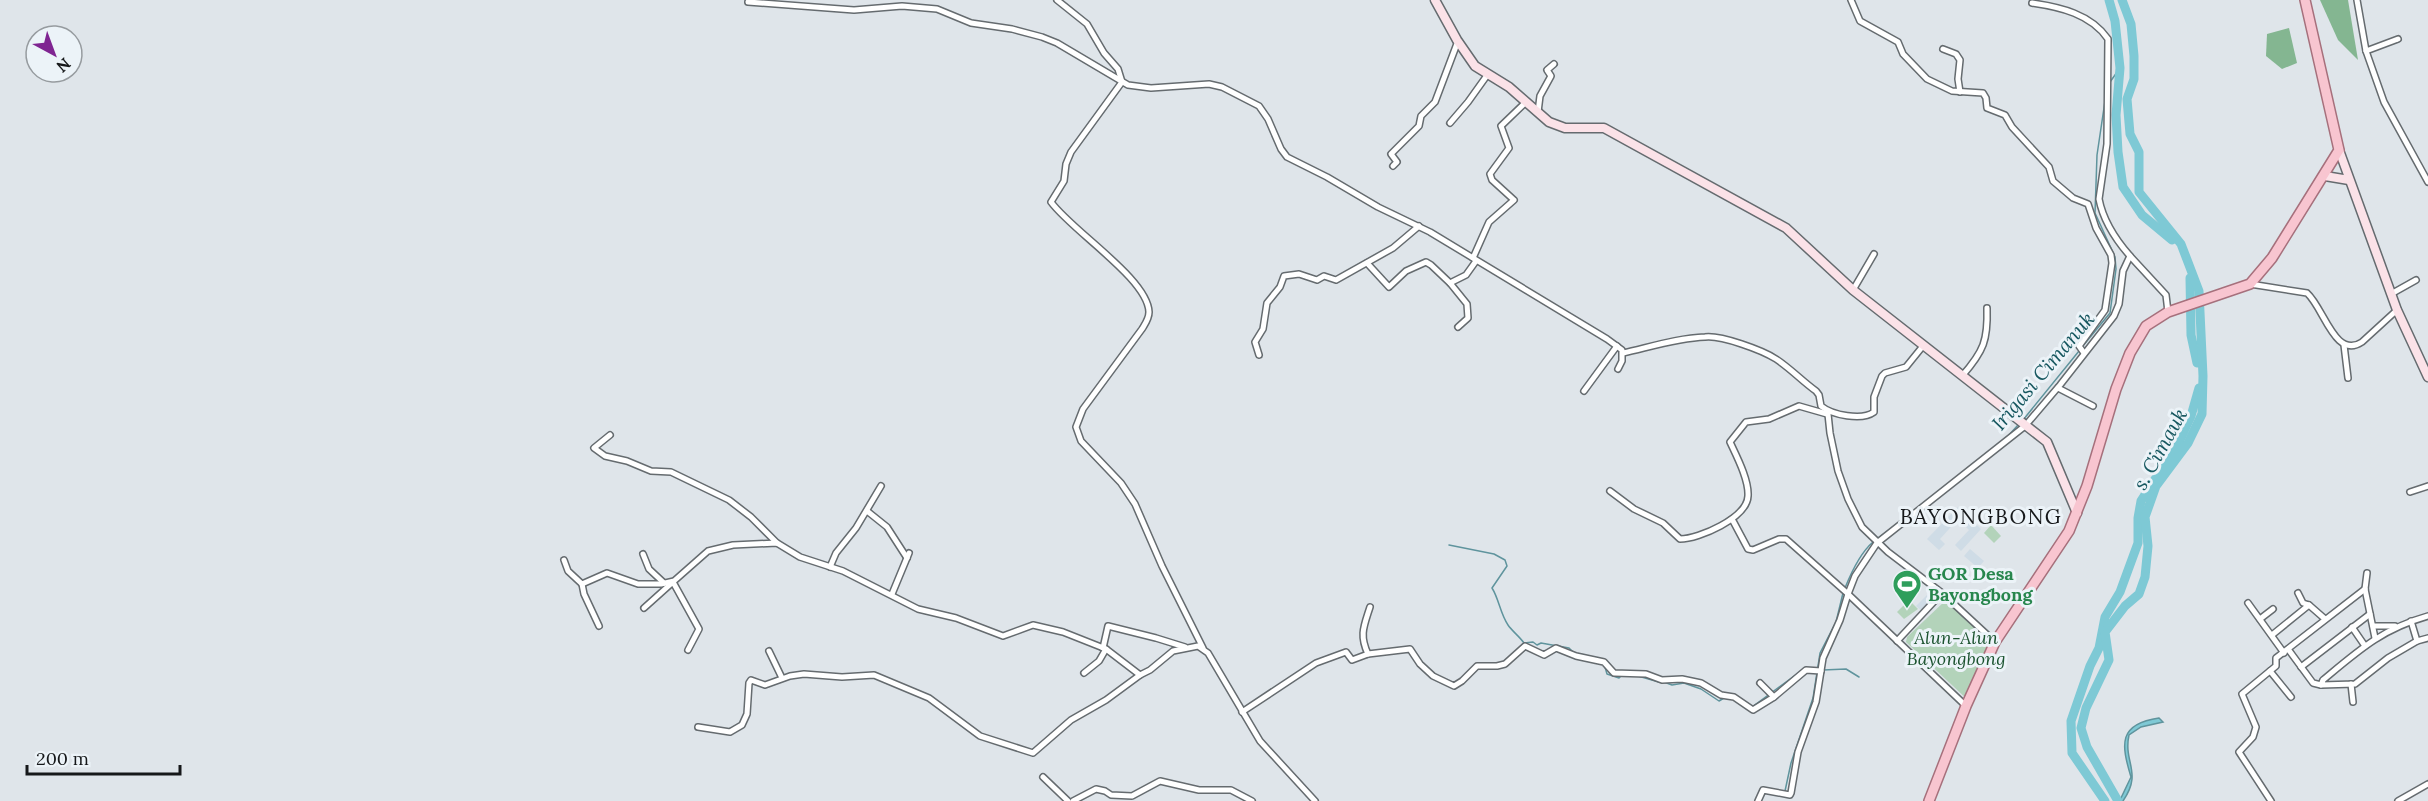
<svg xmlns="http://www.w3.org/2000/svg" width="2428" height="801" font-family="Lora,serif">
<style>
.built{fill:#cfdce6}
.green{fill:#b3d3ba}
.forest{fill:#84b691}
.water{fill:#7ec9d5;stroke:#5f949d;stroke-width:1.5}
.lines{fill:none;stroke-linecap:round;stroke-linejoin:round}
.stream{stroke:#5f949d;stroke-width:1.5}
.river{stroke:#7ec9d5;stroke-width:9}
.street-casing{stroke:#656b6f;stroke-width:8}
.secondary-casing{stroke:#656b6f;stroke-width:11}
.primary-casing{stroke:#a6707c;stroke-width:12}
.street{stroke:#fff;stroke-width:5}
.secondary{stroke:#fbe2e8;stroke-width:8}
.primary{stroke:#f8c5d0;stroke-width:9}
.labels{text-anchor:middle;stroke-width:6;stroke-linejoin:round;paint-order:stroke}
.leisure-label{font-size:18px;font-weight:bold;fill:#27864d;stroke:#ecf3f8;text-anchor:start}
.park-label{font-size:18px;font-style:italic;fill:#1b532f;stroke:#ecf3f8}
.water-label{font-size:20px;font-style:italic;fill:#16575f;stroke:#ecf3f8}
.quarter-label{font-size:21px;letter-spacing:1.5px;fill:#16181a;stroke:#ecf3f8}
</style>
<rect width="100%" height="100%" fill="#dfe5ea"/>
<g class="built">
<path d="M1958,507L1981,529L1961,551L1955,545L1969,530L1958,519L1940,539L1945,544L1939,550L1927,539Z"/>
<path d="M1970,549L1984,561L1978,568L1964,556Z"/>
<path d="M1933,589L1939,595L1923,612L1916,606Z"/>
</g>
<g class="green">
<path d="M1991,525L2001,536L1994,543L1984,533Z"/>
<path d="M1909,600L1918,609L1904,619L1897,612Z"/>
<path d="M1946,600L1995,641L1969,701L1906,642L1907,637Z"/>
</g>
<g class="forest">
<path d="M2320,0H2348L2358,60L2338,40Z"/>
<path d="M2289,28L2297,63L2282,69L2266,56L2267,34Z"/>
</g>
<path class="water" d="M2159,718L2163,722L2141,727L2129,735C2123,763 2143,772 2123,801H2119L2115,797L2120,800L2131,777C2121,744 2118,724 2159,718Z"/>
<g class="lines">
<g class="stream">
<path d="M2110,82L2120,68"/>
<path d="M2082,347L2110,313L2116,269L2115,257L2095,213L2097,155L2105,101"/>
<path d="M2023,420L2079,351"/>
<path d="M2009,435L2018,425"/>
<path d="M1877,539L1914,511"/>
<path d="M1449,545L1494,554L1505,560L1507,566L1492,588C1499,599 1500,613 1508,625C1512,631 1519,636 1524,643L1533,642L1537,645L1541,643L1569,648L1574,653L1584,655"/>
<path d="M1845,588C1851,573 1860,553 1873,542"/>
<path d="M1605,667L1607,674L1619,678L1621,676"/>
<path d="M1823,670L1846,669L1859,677"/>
<path d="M1638,676L1659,682"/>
<path d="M1664,682L1672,685L1684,683L1701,689L1719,701L1724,698"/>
<path d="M1752,707L1801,671"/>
<path d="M1785,791L1791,763L1813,698L1820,653L1836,622L1843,593"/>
</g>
<g class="river">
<path d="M2109,0L2115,21L2120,68L2116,115L2118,152L2123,187L2142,215L2172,240"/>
<path d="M2190,278L2191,335L2197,363"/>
<path d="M2105,801L2072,753L2071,721L2090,666L2099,648L2105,617L2120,592L2138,543V518L2141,501L2179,442L2191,416L2199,388"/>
<path d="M2118,801L2087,747L2081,728L2086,708L2109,660L2105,632L2125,606L2139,594L2145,577L2148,546L2145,517L2156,486L2188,443L2202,414L2203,376L2199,291L2181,244L2139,192V152L2130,134L2127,99L2134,79V56L2131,24L2122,0"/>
</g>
<g class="street-casing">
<g id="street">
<path d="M1057,0L1087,24L1104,53L1118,69L1122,82L1071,152L1066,164L1064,181L1051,202C1072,231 1148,279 1149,312C1149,319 1145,324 1142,329L1083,409L1076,427L1081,441L1121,483L1135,504L1162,566L1203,648"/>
<path d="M1851,0L1860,21L1898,42L1903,54L1927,79L1952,91L1983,93L1986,98L1987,108L2005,115L2012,127L2049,167L2053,181L2073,198L2088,204L2096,228L2111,255L2112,263L2105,310L2079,346L2084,353"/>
<path d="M2357,0L2366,51L2384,102L2428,182"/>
<path d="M748,2L854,10L902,6L937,9L971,23L1012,29L1042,37L1057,43L1128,85L1151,88L1209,84L1222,87L1259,106L1268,119L1281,149L1287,157L1327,177L1378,207L1430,232L1607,339L1622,350V361L1618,369"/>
<path d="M1943,49L1956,54L1960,60L1958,79L1960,92"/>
<path d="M2366,51L2398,39"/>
<path d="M1538,112L1540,96L1551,76L1547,70L1554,64"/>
<path d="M1450,123L1468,102L1488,74"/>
<path d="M1393,166L1397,162L1391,154L1419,126L1421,116L1435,102L1458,41"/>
<path d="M2130,256L2166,295L2168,312"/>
<path d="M1473,258L1489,222L1514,200L1492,180L1490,174L1509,148L1501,126L1526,102"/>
<path d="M1367,263L1389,287L1406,271L1426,262L1431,265L1450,283L1466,275L1476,261"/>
<path d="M1450,283L1467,304L1468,318L1458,327"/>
<path d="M2250,284L2307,293C2324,308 2335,360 2362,342L2397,310"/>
<path d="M1853,290L1874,254"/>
<path d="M2391,294L2416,280"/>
<path d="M2344,345L2348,378"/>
<path d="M1623,353C1650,347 1678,338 1705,337C1721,335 1762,350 1776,359C1790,368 1802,381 1816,391L1819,395L1821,406C1832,415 1862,421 1874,412V397L1882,376L1885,373L1906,367L1923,346"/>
<path d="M1259,355L1255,342L1263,329L1267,303L1280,287L1284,276L1299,274L1317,280L1324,276L1336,280L1393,248L1419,226"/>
<path d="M1962,376C1984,351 1988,340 1987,308"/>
<path d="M2058,388L2093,406"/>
<path d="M1584,391L1617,346"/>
<path d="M1828,414L1830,433L1838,471L1848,499L1862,527L1888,552L1942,593L1995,642"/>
<path d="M610,435L594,448L605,456L627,461L651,471L671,472L729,500L751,517L777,543"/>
<path d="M1610,491L1634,509L1663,523L1680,539C1699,539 1747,518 1748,496C1749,480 1737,457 1730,442L1746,422L1769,419L1799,406L1827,414"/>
<path d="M2410,492L2428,486"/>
<path d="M867,511L887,527L907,558"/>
<path d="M1732,519L1748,549L1753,550L1779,539H1786L1847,593"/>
<path d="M643,554L649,569L664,583"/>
<path d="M564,560L568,571L582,584L607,573L638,584H661L674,581L708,551L733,545L777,543L800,557L843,571L918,609L956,618L1003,636L1033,625L1063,632L1106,649L1140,675L1150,670L1173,651L1198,646L1208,653L1260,741L1315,801"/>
<path d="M830,567L836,553L856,528L881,486"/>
<path d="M2367,573L2365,589L2375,638"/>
<path d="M582,584L584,594L599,626"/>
<path d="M2298,593L2303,603L2309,605L2325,619"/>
<path d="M892,594L909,553"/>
<path d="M2248,603L2284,653"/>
<path d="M644,608L673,582L699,629L688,650"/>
<path d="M2428,616C2382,629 2359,650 2323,680L2321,685L2355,684L2388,658L2417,641L2428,638"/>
<path d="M2260,619L2273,609"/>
<path d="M2411,621L2417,641"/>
<path d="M2373,626H2395"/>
<path d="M2352,627L2365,646"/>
<path d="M2272,635L2309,605"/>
<path d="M1897,641L1942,593"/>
<path d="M1103,648L1108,626L1156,638L1185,647"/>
<path d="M2288,649L2313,683L2321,685"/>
<path d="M769,651L782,678"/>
<path d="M1368,654C1359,635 1364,626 1370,607"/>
<path d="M2301,667L2370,614"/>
<path d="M2270,671L2291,697"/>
<path d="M1084,673L1099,661L1106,649"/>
<path d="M1760,683L1774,697"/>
<path d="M2351,684L2353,702"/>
<path d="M1966,706L1848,594L1855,576L1877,543L2025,426L2060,385L2114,316L2119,304L2123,271L2130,256C2116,240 2103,220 2099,199L2107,144L2108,39C2091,14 2060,7 2032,3"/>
<path d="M1242,712L1316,663L1346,652L1352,660L1368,654L1410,649L1420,664L1433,676L1454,686L1462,681L1477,666H1497L1505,664L1525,646L1544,655L1556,648L1576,656L1604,662L1614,673L1646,674L1662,680L1682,679L1701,683L1721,695L1734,697L1753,710L1774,697L1806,670L1821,671"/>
<path d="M698,727L730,732L742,725L747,714L749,683L751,680L765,685L790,676L804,674L842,677L874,675L929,698L980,736L1033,753L1071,720L1106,700L1140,675"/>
<path d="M1043,777L1068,801"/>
<path d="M1073,801L1096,789L1105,791L1111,795L1132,796L1160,781L1199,790H1231L1252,801"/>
<path d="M1758,801L1763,790L1790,795L1791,793L1798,752L1816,702L1823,658L1840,620L1848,594"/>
<path d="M2271,801L2239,752L2253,737L2256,727L2242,694L2276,666V658L2365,589"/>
<path d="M2398,801L2428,784"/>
</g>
</g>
<g class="secondary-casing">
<g id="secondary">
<path d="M1435,0L1457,40L1475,66L1509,87L1549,122L1565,128H1604L1786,228L1853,290L2047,442L2077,513"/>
<path d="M2339,150L2397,310L2428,377"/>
<path d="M2325,176L2349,180"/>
</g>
</g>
<g class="primary-casing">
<path id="primary" d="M1929,801L1966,706L1995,642L2069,531L2087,486L2116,389L2130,353L2146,326L2168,312L2250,284L2272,258L2339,150L2305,0"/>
</g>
<use href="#street" class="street"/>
<use href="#secondary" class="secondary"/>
<use href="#primary" class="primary"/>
</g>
<defs>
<g id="stadium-pin" transform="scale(1.5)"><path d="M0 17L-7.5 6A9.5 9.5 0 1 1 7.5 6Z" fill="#2e9e5b" stroke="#ecf3f8"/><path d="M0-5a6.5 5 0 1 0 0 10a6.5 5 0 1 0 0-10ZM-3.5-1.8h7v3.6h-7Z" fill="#fff"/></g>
</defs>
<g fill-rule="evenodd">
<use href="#stadium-pin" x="1907" y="584"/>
</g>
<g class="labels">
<g class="leisure-label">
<text x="1928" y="580">GOR Desa<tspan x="1928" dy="21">Bayongbong</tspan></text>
</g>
<g class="park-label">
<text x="1956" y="644">Alun-Alun<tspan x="1956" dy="21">Bayongbong</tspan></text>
</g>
<g class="water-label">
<text transform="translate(2043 371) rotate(-50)" y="7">Irigasi Cimanuk</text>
<text transform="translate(2160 449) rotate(-61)" y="7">s. Cimauk</text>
</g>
<g class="quarter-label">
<text x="1981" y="524">BAYONGBONG</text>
</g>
</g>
<g transform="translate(54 54) rotate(139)"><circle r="28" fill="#ecf3f8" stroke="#969b9f" stroke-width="1.5"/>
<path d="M0-4.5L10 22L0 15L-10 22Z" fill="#7f2491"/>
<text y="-9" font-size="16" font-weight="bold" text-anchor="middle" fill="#16181a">N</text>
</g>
<path d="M27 765v9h153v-9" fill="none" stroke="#16181a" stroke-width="3"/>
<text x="36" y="765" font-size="18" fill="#16181a" stroke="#ecf3f8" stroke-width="4.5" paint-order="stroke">200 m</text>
</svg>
